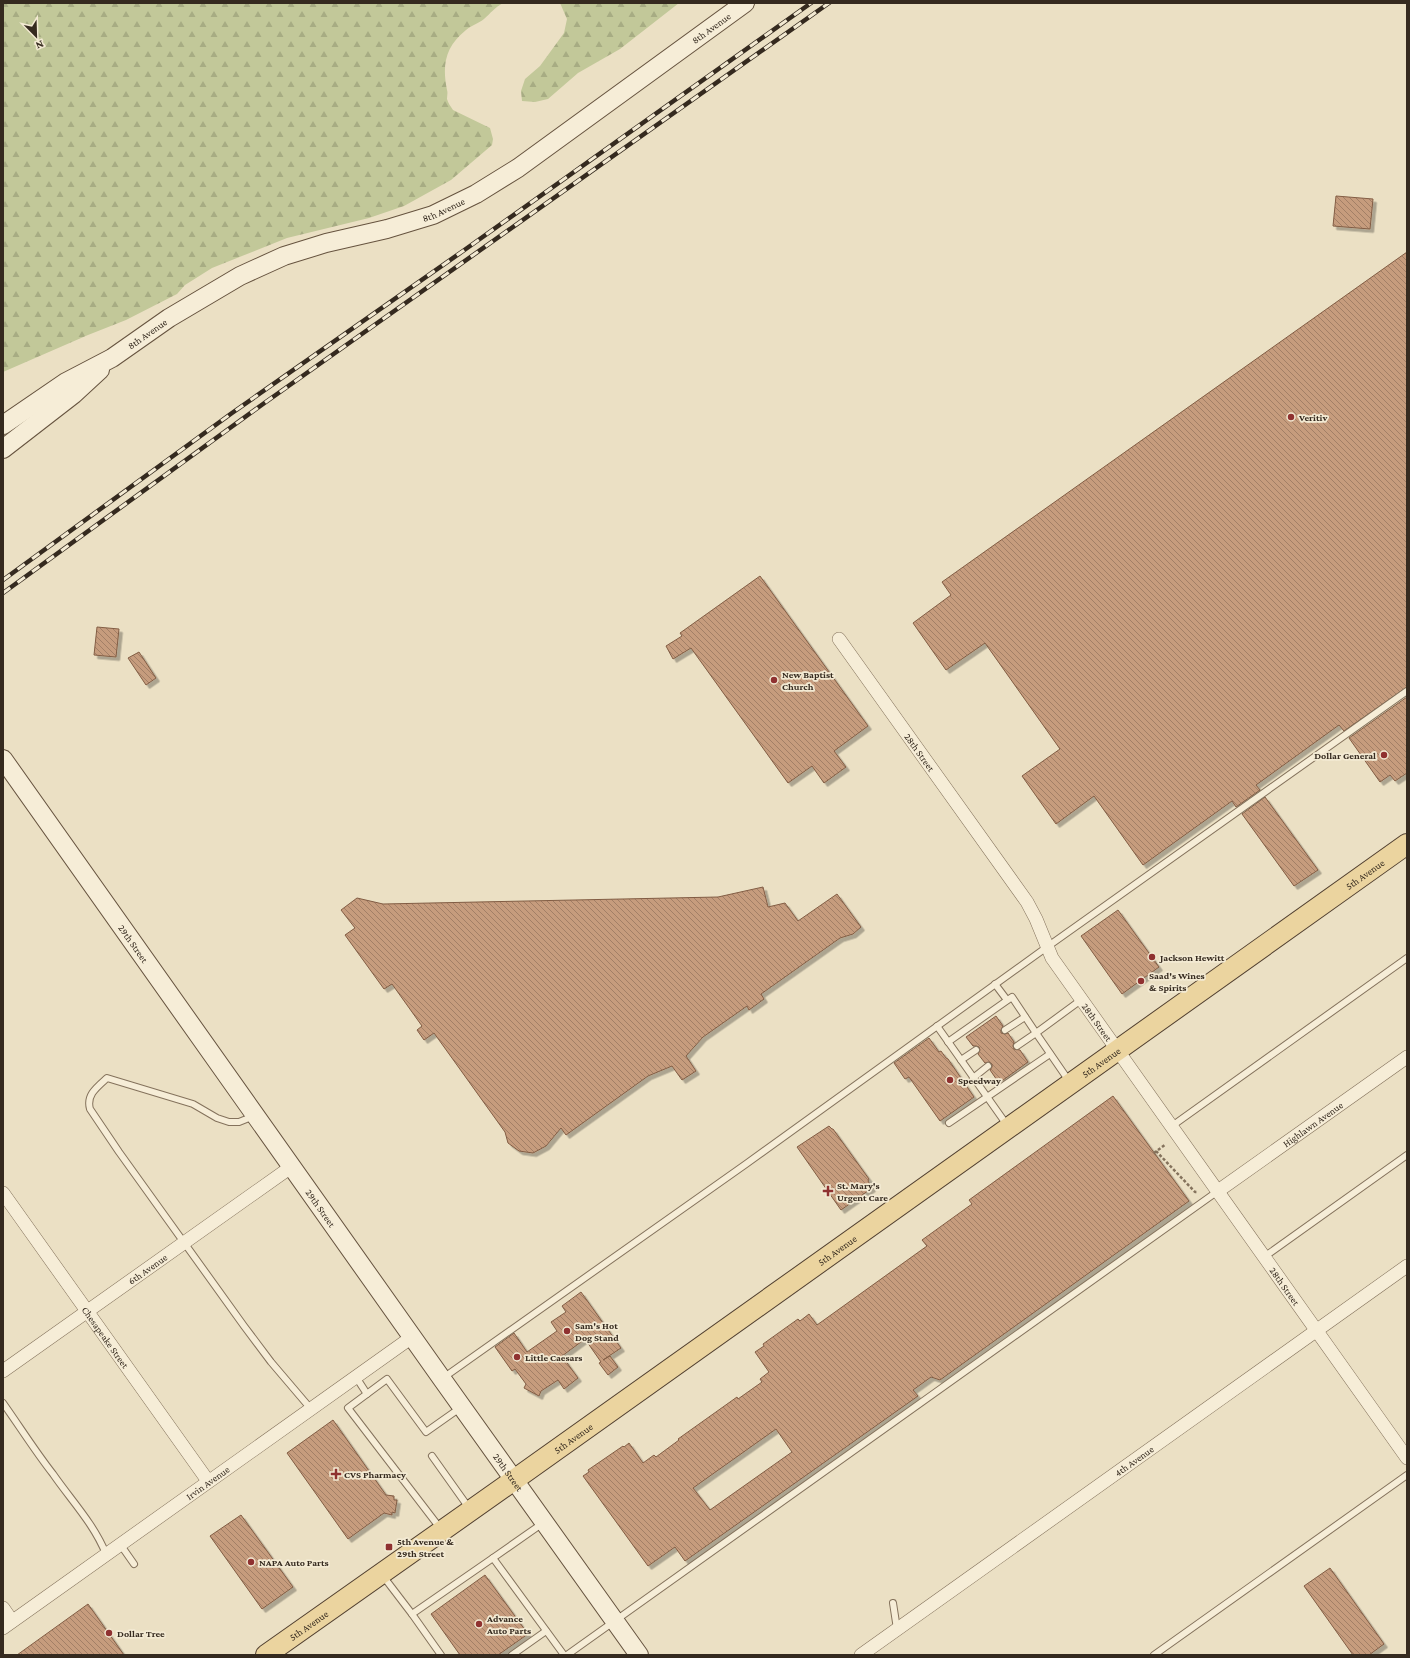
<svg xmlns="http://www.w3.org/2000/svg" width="1410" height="1658" font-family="'Crimson Pro',serif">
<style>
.forest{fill:url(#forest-firs)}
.building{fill:url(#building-back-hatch);stroke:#825d44;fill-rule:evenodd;filter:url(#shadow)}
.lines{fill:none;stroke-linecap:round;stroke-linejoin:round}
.lane-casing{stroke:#84725c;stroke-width:8}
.street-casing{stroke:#84725c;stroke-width:14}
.secondary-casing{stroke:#66533f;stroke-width:20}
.primary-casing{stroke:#524030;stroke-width:22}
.path{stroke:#84725c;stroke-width:2.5;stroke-dasharray:3 2;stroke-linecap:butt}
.lane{stroke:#f6edd7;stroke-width:6}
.street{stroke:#f6edd7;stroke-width:13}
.secondary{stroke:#f6edd7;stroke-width:18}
.primary{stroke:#ebd49f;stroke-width:20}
.rail-casing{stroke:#352a1f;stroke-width:4.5}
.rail{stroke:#f3ead3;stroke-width:3;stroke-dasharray:9;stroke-linecap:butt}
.poi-dot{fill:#8f3130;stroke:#f3ead3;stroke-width:1.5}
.labels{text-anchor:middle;stroke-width:3.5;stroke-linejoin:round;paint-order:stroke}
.street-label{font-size:10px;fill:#352a1f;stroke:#f3ead3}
.poi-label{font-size:10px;font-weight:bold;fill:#352a1f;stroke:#f3ead3;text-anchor:start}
</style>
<defs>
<pattern id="forest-firs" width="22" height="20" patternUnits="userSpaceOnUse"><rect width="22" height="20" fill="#c2c899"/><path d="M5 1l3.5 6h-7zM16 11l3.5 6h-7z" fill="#a7ac83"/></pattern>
<pattern id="building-back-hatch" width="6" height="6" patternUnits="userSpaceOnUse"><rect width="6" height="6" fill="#c69c7d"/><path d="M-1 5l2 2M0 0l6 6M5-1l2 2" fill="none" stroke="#a27f66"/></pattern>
<filter id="shadow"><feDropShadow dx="3.5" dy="3.5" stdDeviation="0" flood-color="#0004"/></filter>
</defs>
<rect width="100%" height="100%" fill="#ebe0c4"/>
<g class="forest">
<path d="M3,3H503C494,8 491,13 484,19C479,23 472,25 466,30C445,47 442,65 447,90C448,93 447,96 447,99C448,103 451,107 453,110L490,128L493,139L492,145L451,180L404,206L369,218L287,238L212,268L185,285L177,294L126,320L88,335L3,372Z"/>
<path d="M560,3H679L620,49L578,73L548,99L535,102L522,101L521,91L525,79L540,66L564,33L567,19Z"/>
</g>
<g class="building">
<path d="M1336,196L1373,199L1370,229L1333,226Z"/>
<path d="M1407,252V687L1344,731L1339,725L1256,785L1260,790L1236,807L1232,801L1143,865L1094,796L1056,824L1022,776L1060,749L985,643L946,670L913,623L951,595L942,582Z"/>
<path d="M760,576L868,726L834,751L846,767L824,783L812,766L788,783L691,648L673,659L666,646L682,636L680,633Z"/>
<path d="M97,627L119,629L116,657L94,655Z"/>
<path d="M139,652L156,678L146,685L128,658Z"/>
<path d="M1407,697V773L1395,781L1390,775L1380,782L1349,738Z"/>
<path d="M1265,797L1318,870L1294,886L1242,814Z"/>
<path d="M763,887L768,907L785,903L798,921L837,894L861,927L853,934L840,938L761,994L764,999L749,1010L747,1006L703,1037L686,1056L696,1071L682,1080L672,1066L648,1076L566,1135L561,1128L546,1146L533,1153L519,1151L508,1143L505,1132L434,1033L424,1040L417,1030L422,1026L392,984L384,989L345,935L355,928L341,910L357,898L383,904L718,897Z"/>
<path d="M1118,910L1159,967L1122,994L1081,936Z"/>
<path d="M996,1016L1003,1026L1001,1030V1033L1005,1034L1008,1033L1014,1042L1013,1046L1014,1049L1020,1050L1028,1062L999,1083L990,1070L992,1067V1064L989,1062L985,1063L978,1054L980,1050L979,1047L976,1046H973L966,1037Z"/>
<path d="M929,1038L939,1052L941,1051L946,1058L948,1059L974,1097L940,1121L909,1077L905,1079L894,1063Z"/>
<path d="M1113,1096L1189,1201L940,1380L931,1377L913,1390L918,1396L685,1561L675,1547L648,1566L583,1476L589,1472L588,1470L623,1446L624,1447L629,1443L643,1463L654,1455L656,1457L679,1440L678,1439L737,1397L738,1399L762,1382L760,1379L769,1372L755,1352L764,1346L763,1344L798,1319L800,1321L809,1314L817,1325L927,1246L922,1240L972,1204L969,1200ZM776,1429L792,1452L710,1510L693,1488Z"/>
<path d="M829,1126L832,1129H833L869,1179L868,1181L872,1188L841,1210L797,1147Z"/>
<path d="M581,1292L621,1348L603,1360L610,1356L618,1367L608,1375L599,1363L601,1362L585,1339L562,1356L578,1378L564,1389L558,1380L541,1391L539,1396L524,1388L526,1384L515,1369L512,1371L495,1347L514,1333L527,1352L557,1331L551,1322L566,1312L562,1306Z"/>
<path d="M333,1420L386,1495L394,1496V1500H397L395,1513L392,1512V1515L384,1513L348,1539L287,1453Z"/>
<path d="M241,1515L293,1587L262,1609L210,1536Z"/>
<path d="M1330,1568L1384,1644L1369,1655H1353L1304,1586Z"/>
<path d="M485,1575L528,1634L498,1655H460L431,1614Z"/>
<path d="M88,1604L124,1655H17Z"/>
</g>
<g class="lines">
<g class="lane-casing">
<g id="lane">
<path d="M995,984L1007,1000"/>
<path d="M937,1026L1007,1125"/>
<path d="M1005,1030L1025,1017"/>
<path d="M948,1042L1012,997L1036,1033L1017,1046"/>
<path d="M961,1060L976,1050"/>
<path d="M973,1078L988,1066"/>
<path d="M1069,1081L1036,1033L1081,1000"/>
<path d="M254,1116L239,1122H229L217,1118L193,1104L107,1078C97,1087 86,1095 90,1109L119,1152L244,1326L271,1362L311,1409"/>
<path d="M949,1123L1050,1054"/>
<path d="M1172,1126L1407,958"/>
<path d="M1264,1257L1407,1155"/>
<path d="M356,1377L367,1394"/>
<path d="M443,1378L746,1164L1047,947L1407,691"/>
<path d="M3,1403C20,1427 35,1451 53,1474C71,1500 94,1524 106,1554"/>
<path d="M432,1456L469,1508"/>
<path d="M440,1528L348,1408L387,1379L426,1432L460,1408"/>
<path d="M120,1544L134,1564"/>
<path d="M493,1558L543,1523"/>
<path d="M383,1576L412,1614"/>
<path d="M893,1603L897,1629"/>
<path d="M441,1655L412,1614L493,1558L564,1655"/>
<path d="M512,1655L546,1631"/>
<path d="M567,1655L1218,1191"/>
<path d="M1154,1655L1407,1475"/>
</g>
</g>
<g class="street-casing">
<g id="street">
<path id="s1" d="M839,639L1027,902L1036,919L1052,958L1407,1458"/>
<path id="s2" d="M1218,1191L1407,1057"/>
<path id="s3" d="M3,1193L208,1481"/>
<path id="s4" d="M3,1371L291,1167"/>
<path d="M3,1608L12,1621"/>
<path id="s5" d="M3,1628L412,1337"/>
<path id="s6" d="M861,1655L1407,1266"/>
</g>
</g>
<g class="secondary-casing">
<g id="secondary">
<path id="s7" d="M3,425L66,382L112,358L169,318L240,276L284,256L326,243L387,229L433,215L476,194L518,168L745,3"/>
<path d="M3,449L74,394L100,370"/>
<path id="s8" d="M3,759L442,1379L639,1655"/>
</g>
</g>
<g class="primary-casing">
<g id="primary">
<path id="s9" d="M266,1655L514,1480L1407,844"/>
</g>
</g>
<g class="path">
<path d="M1156,1151L1195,1192H1197"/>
<path d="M1154,1153L1166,1144"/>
</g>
<use href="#lane" class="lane"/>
<use href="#street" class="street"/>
<use href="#secondary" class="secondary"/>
<use href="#primary" class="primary"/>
<g class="rail-casing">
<g id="rail">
<path d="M3,580L232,413L463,251L811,3"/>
<path d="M3,593L263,404L829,3"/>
</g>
</g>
<use href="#rail" class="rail"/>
</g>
<g class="poi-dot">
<circle cx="1291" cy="417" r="4"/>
<circle cx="774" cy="680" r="4"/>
<circle cx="1384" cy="755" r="4"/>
<circle cx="1152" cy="957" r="4"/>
<circle cx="1141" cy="981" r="4"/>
<circle cx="950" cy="1080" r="4"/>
<path d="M826 1185h4v4h4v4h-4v4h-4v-4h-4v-4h4z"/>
<circle cx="567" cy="1331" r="4"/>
<circle cx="517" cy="1357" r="4"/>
<path d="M334 1468h4v4h4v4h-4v4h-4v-4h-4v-4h4z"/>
<rect x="385" y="1543" width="8" height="8" rx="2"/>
<circle cx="251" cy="1562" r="4"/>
<circle cx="479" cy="1624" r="4"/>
<circle cx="109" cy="1633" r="4"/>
</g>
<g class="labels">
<g class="street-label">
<text dy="4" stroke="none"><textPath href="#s7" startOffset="819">8th Avenue</textPath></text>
<text dy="4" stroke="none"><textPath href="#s7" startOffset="495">8th Avenue</textPath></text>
<text dy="4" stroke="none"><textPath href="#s7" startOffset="171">8th Avenue</textPath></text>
<text dy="4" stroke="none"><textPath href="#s1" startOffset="139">28th Street</textPath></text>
<text dy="4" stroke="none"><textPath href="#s9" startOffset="1348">5th Avenue</textPath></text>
<text dy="4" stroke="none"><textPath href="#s8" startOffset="226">29th Street</textPath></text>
<text dy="4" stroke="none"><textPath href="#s1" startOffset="463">28th Street</textPath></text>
<text dy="4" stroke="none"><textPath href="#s9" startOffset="1024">5th Avenue</textPath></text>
<text dy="4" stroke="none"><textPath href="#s2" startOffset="116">Highlawn Avenue</textPath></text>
<text dy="4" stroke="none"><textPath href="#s8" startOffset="550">29th Street</textPath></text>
<text dy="4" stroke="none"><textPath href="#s9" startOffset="700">5th Avenue</textPath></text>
<text dy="4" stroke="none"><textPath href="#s4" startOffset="177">6th Avenue</textPath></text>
<text dy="4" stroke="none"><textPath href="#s1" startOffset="787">28th Street</textPath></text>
<text dy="4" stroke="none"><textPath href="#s3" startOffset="177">Chesapeake Street</textPath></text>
<text dy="4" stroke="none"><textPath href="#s9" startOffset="376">5th Avenue</textPath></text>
<text dy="4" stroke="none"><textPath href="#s6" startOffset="335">4th Avenue</textPath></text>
<text dy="4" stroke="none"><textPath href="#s8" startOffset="874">29th Street</textPath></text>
<text dy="4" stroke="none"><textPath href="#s5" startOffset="251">Irvin Avenue</textPath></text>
<text dy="4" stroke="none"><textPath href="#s9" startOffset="52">5th Avenue</textPath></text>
</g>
<g class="poi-label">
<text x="1299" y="421">Veritiv</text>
<text x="782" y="678">New Baptist<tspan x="782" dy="12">Church</tspan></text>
<text x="1376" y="759" text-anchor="end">Dollar General</text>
<text x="1160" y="961">Jackson Hewitt</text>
<text x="1149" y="979">Saad's Wines<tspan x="1149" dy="12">&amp; Spirits</tspan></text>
<text x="958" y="1084">Speedway</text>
<text x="837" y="1189">St. Mary's<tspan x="837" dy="12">Urgent Care</tspan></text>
<text x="575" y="1329">Sam's Hot<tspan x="575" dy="12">Dog Stand</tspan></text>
<text x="525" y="1361">Little Caesars</text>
<text x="344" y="1478">CVS Pharmacy</text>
<text x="397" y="1545">5th Avenue &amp;<tspan x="397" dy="12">29th Street</tspan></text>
<text x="259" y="1566">NAPA Auto Parts</text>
<text x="487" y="1622">Advance<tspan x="487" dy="12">Auto Parts</tspan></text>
<text x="117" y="1637">Dollar Tree</text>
</g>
</g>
<rect width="1410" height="1658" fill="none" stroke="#352a1f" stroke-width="8"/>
<g transform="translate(36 36) rotate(157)" stroke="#f3ead3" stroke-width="3" paint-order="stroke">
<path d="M0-3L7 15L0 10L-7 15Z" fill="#352a1f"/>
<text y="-6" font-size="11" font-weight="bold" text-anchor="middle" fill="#352a1f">N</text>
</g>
</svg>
